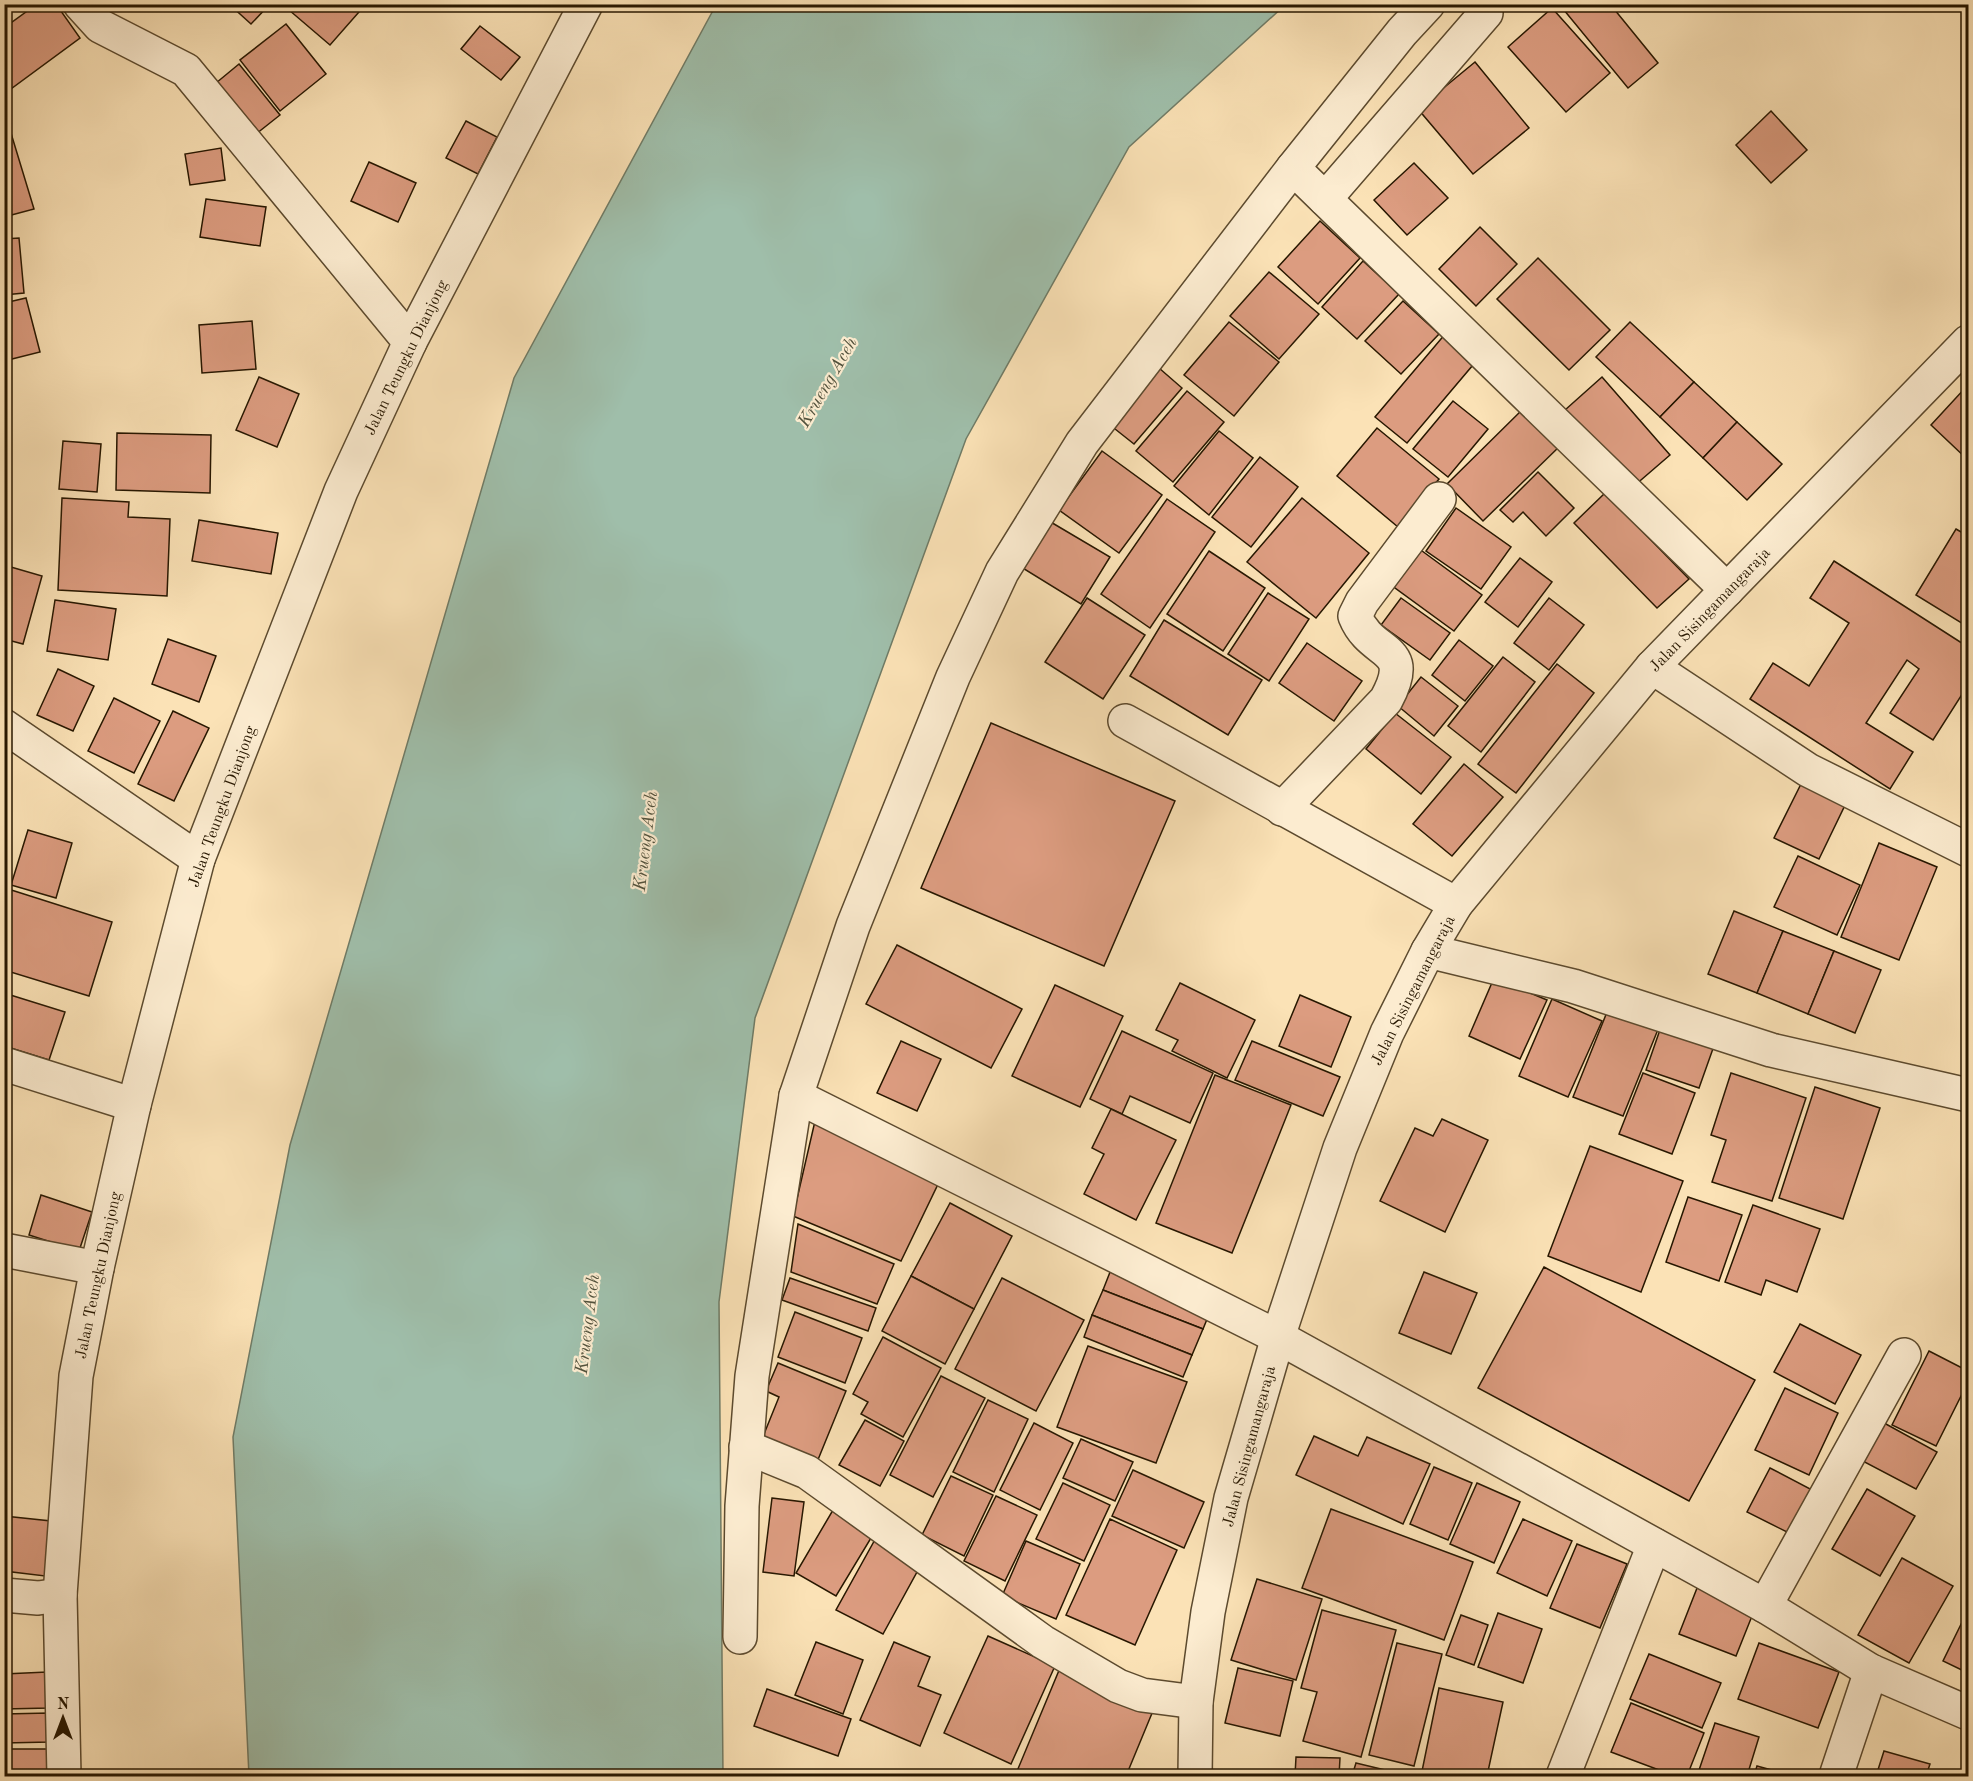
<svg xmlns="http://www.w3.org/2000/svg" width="1973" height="1781" font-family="'Old Standard TT',serif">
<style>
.water{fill:#9fbeaa;stroke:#6f7b66;stroke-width:1.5}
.building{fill:#dc9c80;stroke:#271700;stroke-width:1.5}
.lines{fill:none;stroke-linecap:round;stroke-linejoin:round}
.minor-casing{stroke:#5c4a2e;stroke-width:36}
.minor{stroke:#fcecd0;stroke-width:33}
.labels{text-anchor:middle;stroke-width:4.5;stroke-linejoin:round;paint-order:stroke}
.street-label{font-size:16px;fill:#271700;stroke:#fcecd0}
.water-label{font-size:18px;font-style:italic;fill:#51513c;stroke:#fcecd0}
</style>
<rect width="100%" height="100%" fill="#fbe2b6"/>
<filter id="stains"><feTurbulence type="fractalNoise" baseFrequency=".00333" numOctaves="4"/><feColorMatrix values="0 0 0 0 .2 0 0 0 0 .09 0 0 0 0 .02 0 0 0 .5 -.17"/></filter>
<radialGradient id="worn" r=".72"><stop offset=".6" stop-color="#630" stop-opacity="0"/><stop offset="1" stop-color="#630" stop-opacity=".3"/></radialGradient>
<path class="water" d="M716,5H1285L1129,147L966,439L755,1018L719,1302L723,1776H249L233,1437L290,1145L514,378Z"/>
<g class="building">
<path d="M37,4H56L80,38L4,94V28Z"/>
<path d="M229,4H270L251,24Z"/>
<path d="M294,4H366L330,45L289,10Z"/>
<path d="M1559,4H1610L1658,63L1628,88Z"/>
<path d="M1552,8L1610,73L1566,112L1508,47Z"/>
<path d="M286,24L326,74L280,111L240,60Z"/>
<path d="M480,26L520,57L501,80L461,49Z"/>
<path d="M1475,62L1529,128L1473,174L1418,109Z"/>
<path d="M239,64L280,115L256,134L216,83Z"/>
<path d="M1771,111L1807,150L1771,183L1736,145Z"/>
<path d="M7,120L34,209L4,217V121Z"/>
<path d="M466,121L497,137L478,174L446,158Z"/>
<path d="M221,148L225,180L190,185L185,154Z"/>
<path d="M369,162L416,183L398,222L351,201Z"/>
<path d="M1414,163L1448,198L1407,235L1374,200Z"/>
<path d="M206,199L266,207L260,246L200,237Z"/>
<path d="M1320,221L1360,258L1318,304L1278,267Z"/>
<path d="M1480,227L1517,264L1476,306L1439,269Z"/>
<path d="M19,238L24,293L4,295V239Z"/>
<path d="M1538,258L1610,330L1569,370L1497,299Z"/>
<path d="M1363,261L1399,294L1357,339L1322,307Z"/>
<path d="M1269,272L1319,314L1279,359L1230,316Z"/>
<path d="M26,298L40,352L4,361V303Z"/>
<path d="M1403,301L1439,334L1401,374L1365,341Z"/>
<path d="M252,321L256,369L202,373L199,325Z"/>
<path d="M1229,322L1279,362L1234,416L1184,375Z"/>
<path d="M1630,322L1694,382L1660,417L1596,357Z"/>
<path d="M1446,333L1478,359L1407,443L1375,417Z"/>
<path d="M1159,368L1182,388L1134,444L1110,425Z"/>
<path d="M259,377L299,394L277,447L236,430Z"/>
<path d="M1602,377L1670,455L1634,486L1565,410Z"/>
<path d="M1694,382L1737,422L1703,458L1660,417Z"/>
<path d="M1966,387L1968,389V460L1931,425Z"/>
<path d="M1187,391L1224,422L1173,482L1136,451Z"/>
<path d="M1453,401L1488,429L1448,477L1413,449Z"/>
<path d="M1526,406L1563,443L1483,521L1447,484Z"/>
<path d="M1737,422L1782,464L1747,500L1703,458Z"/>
<path d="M1377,428L1439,479L1398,527L1337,476Z"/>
<path d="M1219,431L1253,458L1209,515L1174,486Z"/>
<path d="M117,433L211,435L210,493L116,490Z"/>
<path d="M63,441L101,444L97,492L59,489Z"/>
<path d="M1102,451L1162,495L1119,553L1059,510Z"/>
<path d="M1260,457L1298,487L1251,547L1212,517Z"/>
<path d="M1538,472L1574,508L1546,536L1523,512L1513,522L1500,510Z"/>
<path d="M1605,493L1689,579L1657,608L1574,523Z"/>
<path d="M62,498L129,502L128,517L170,519L167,596L58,590Z"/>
<path d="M1302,498L1369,553L1316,618L1247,562Z"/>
<path d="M1167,499L1215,532L1150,628L1101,594Z"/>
<path d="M1456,508L1511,547L1481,589L1426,551Z"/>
<path d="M199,520L278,533L271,574L192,561Z"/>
<path d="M1049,521L1110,557L1081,604L1021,567Z"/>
<path d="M1956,529L1968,536V627L1916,595Z"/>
<path d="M1418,548L1482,595L1454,631L1391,585Z"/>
<path d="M1209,551L1265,588L1223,651L1167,614Z"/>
<path d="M1520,558L1552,582L1518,627L1485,602Z"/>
<path d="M1834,561L1968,647V685L1933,740L1890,713L1919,669L1907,660L1866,723L1913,752L1890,789L1750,699L1773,663L1809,686L1849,623L1810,598Z"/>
<path d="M4,565L42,576L23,644L4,639Z"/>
<path d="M1268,593L1309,619L1269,681L1228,654Z"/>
<path d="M1087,598L1145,635L1103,699L1045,662Z"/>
<path d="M1401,598L1450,633L1430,660L1381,625Z"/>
<path d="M1549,598L1584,625L1549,670L1514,643Z"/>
<path d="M55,600L116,609L108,660L47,651Z"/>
<path d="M1164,620L1262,680L1228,735L1130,676Z"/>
<path d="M168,639L216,656L199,702L152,684Z"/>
<path d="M1459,640L1493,666L1465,701L1432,675Z"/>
<path d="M1307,643L1362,681L1334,721L1279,683Z"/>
<path d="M1503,657L1535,682L1481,752L1448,726Z"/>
<path d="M1557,664L1594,693L1516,793L1478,764Z"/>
<path d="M58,669L94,686L73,731L37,715Z"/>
<path d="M1421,677L1458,706L1434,736L1398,706Z"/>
<path d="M114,698L160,721L134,773L88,751Z"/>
<path d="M173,711L209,728L174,801L138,784Z"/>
<path d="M1395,713L1451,757L1421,794L1366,749Z"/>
<path d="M991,723L1175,801L1104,966L921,888Z"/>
<path d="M1464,764L1503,797L1452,856L1413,824Z"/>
<path d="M1803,780L1847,801L1819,859L1774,838Z"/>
<path d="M28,830L72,843L56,898L11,885Z"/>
<path d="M1879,843L1937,867L1899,960L1841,937Z"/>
<path d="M1798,856L1860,885L1837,935L1774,907Z"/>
<path d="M5,888L112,922L89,996L4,970Z"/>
<path d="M1734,911L1783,931L1757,993L1708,974Z"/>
<path d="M1783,931L1834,951L1808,1014L1757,993Z"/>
<path d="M897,945L1022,1009L991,1068L866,1004Z"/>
<path d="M1834,951L1881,970L1855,1033L1808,1014Z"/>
<path d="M1494,978L1547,1000L1520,1059L1469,1036Z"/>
<path d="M1180,983L1255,1020L1227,1078L1172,1051L1178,1040L1156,1030Z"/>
<path d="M1055,985L1123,1016L1080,1107L1012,1076Z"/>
<path d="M4,993L65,1012L49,1060L4,1046Z"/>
<path d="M1300,995L1351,1017L1331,1067L1279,1046Z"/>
<path d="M1552,999L1602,1021L1568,1097L1519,1076Z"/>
<path d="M1611,1002L1661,1022L1623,1116L1573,1097Z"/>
<path d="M1662,1024L1715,1043L1699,1088L1646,1070Z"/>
<path d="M1122,1031L1213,1073L1190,1123L1130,1096L1122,1114L1090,1099Z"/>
<path d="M901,1041L941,1059L917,1111L877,1093Z"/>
<path d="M1252,1041L1340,1077L1323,1116L1235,1080Z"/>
<path d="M1643,1073L1695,1093L1672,1154L1619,1134Z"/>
<path d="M1731,1073L1806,1098L1772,1201L1712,1182L1726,1140L1711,1135Z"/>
<path d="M1215,1075L1291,1105L1232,1253L1156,1223Z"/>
<path d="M1815,1087L1880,1108L1843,1219L1779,1198Z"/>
<path d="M1111,1109L1176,1140L1136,1220L1084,1194L1104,1154L1092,1148Z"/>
<path d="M1442,1119L1488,1140L1445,1232L1380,1201L1415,1128L1433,1136Z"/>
<path d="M815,1121L940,1180L901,1261L793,1216Z"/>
<path d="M1590,1146L1683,1181L1641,1292L1548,1256Z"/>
<path d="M41,1195L92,1212L79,1251L29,1235Z"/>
<path d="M1688,1197L1742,1215L1719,1281L1666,1262Z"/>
<path d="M950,1203L1012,1236L974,1309L911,1276Z"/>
<path d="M1753,1205L1820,1229L1797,1292L1766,1280L1761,1295L1725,1282Z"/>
<path d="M798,1224L894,1264L877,1304L791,1272Z"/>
<path d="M1112,1267L1212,1307L1203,1329L1103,1290Z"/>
<path d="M1544,1267L1755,1380L1689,1501L1478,1388Z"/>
<path d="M1424,1272L1477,1293L1451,1354L1399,1333Z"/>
<path d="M911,1276L974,1309L945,1364L882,1331Z"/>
<path d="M790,1278L876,1308L868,1331L782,1300Z"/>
<path d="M1002,1278L1084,1320L1036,1411L955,1369Z"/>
<path d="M1103,1290L1203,1329L1192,1355L1092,1315Z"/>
<path d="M795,1312L862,1338L845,1383L778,1357Z"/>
<path d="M1092,1315L1192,1355L1183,1377L1084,1337Z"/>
<path d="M1800,1324L1861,1355L1835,1404L1774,1372Z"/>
<path d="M883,1337L941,1368L903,1437L861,1414L868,1402L853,1394Z"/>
<path d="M1088,1346L1187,1382L1156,1463L1057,1427Z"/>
<path d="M1929,1351L1968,1371V1382L1936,1446L1892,1425Z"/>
<path d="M778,1363L846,1391L815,1467L760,1444L779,1397L766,1391Z"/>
<path d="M941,1376L985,1398L933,1497L890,1475Z"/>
<path d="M1785,1388L1838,1413L1809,1475L1755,1450Z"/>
<path d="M988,1400L1028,1419L994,1492L953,1472Z"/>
<path d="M1875,1418L1937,1452L1916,1489L1855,1457Z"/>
<path d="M865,1420L904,1441L880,1486L839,1465Z"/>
<path d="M1034,1423L1073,1443L1040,1510L1000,1490Z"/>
<path d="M1314,1436L1358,1456L1367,1437L1430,1464L1403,1524L1296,1475Z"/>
<path d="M1081,1439L1133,1462L1115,1501L1063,1478Z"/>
<path d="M1434,1467L1472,1483L1448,1540L1410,1524Z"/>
<path d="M1770,1468L1816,1492L1793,1535L1747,1512Z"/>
<path d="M1133,1470L1204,1502L1184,1548L1112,1516Z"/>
<path d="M951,1476L993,1495L964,1556L922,1535Z"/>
<path d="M1063,1483L1110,1505L1084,1561L1036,1539Z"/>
<path d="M1477,1483L1520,1502L1494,1563L1450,1544Z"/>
<path d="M1867,1489L1915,1516L1880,1576L1832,1549Z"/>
<path d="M996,1496L1037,1515L1005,1581L964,1561Z"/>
<path d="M772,1498L804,1502L794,1576L763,1572Z"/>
<path d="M1331,1509L1473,1562L1444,1640L1302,1588Z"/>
<path d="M833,1510L874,1533L836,1596L796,1573Z"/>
<path d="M4,1516L51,1521L45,1576L4,1571Z"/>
<path d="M1110,1519L1177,1550L1135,1645L1066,1615Z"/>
<path d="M1523,1519L1572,1541L1547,1596L1497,1573Z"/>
<path d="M877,1536L923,1561L883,1634L836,1610Z"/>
<path d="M1026,1541L1080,1564L1056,1619L1002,1596Z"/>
<path d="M1577,1544L1627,1564L1600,1628L1550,1608Z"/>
<path d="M1902,1558L1953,1586L1909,1663L1858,1635Z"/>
<path d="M1257,1579L1322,1599L1296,1680L1231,1660Z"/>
<path d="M1699,1583L1756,1606L1736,1656L1679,1634Z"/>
<path d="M1322,1610L1396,1630L1361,1757L1303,1741L1317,1692L1301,1688Z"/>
<path d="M1968,1610V1673L1943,1661Z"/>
<path d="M1498,1613L1542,1629L1523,1683L1478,1667Z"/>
<path d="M1461,1615L1488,1625L1474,1665L1446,1655Z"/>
<path d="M988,1636L1055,1666L1011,1764L944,1733Z"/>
<path d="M816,1642L863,1660L843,1714L795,1695Z"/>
<path d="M894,1642L930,1657L918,1686L941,1695L920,1746L860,1720Z"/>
<path d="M1397,1643L1442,1654L1414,1766L1369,1755Z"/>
<path d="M1759,1643L1839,1672L1818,1728L1738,1699Z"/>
<path d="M1649,1654L1721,1683L1702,1728L1630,1699Z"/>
<path d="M1060,1668L1155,1706L1126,1776H1015Z"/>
<path d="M1238,1668L1293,1681L1280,1736L1225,1723Z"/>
<path d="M47,1672L49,1708L4,1709V1674Z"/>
<path d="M1439,1688L1503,1702L1487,1776H1421Z"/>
<path d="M767,1689L851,1719L838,1756L754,1726Z"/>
<path d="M1631,1703L1704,1733L1687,1776H1675L1611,1752Z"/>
<path d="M49,1713L50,1742L4,1743V1714Z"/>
<path d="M1715,1723L1759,1737L1747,1776H1697Z"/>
<path d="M4,1749H50L49,1776H4Z"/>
<path d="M1884,1751L1930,1764L1926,1776H1876Z"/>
<path d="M1296,1757L1340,1758L1339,1776H1295Z"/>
<path d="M1356,1763L1410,1776H1352Z"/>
<path d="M1757,1766L1793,1776H1754Z"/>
</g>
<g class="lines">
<g class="minor-casing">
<g id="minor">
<path d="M80,4L100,26L186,70L410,342"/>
<path d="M1293,168L1727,590"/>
<path d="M1325,199L1486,13"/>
<path d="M1652,667L1808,770L1968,850"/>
<path d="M1125,721L1456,904"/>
<path d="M4,726L198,859"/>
<path d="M1282,809L1386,700C1416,644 1372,658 1355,616L1362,602L1439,499"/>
<path d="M1428,951L1573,986L1771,1050L1968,1095"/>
<path d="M4,1064L134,1105"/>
<path d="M796,1096L1278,1337L1765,1606L1871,1671L1968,1713"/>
<path d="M4,1250L97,1268"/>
<path d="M746,1447L807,1472L1043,1642L1118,1686L1142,1695L1196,1702"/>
<path d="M4,1595L38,1598L60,1595"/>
<path d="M1765,1606L1904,1355"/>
<path d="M740,1637L742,1506L752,1376L796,1096L853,926L953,677L1002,572L1082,443L1293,168L1402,32L1428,4"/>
<path d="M64,1776L60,1595L76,1376L97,1268L134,1105L198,859L341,491L410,342L586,4"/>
<path d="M1195,1776L1196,1702L1208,1612L1231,1498L1278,1337L1340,1148L1387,1033L1428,951L1456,904L1652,667L1968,342"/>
<path d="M1563,1776L1654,1545"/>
<path d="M1836,1776L1871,1671"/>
</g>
</g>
<use href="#minor" class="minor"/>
</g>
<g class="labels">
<g class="street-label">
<text transform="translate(405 357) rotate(-64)" y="6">Jalan Teungku Dianjong</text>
<text transform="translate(1709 609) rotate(-46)" y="6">Jalan Sisingamangaraja</text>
<text transform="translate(221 806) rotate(-70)" y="6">Jalan Teungku Dianjong</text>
<text transform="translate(1412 990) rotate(-63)" y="6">Jalan Sisingamangaraja</text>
<text transform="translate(97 1275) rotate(-78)" y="6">Jalan Teungku Dianjong</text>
<text transform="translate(1248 1446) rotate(-75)" y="6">Jalan Sisingamangaraja</text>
</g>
<g class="water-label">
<text transform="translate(827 382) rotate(-60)" y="6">Krueng Aceh</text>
<text transform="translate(645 841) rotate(-83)" y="6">Krueng Aceh</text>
<text transform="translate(587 1324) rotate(-83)" y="6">Krueng Aceh</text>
</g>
</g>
<rect width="1973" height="1781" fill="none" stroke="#fbe2b6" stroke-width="24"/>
<rect x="6" y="6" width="1961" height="1769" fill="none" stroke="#271700" stroke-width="3"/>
<rect x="12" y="12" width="1949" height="1757" fill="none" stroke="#271700" stroke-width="1.5"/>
<g transform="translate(63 1718)" stroke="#fcecd0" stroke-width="4.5" paint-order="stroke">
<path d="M0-4.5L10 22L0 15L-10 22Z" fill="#271700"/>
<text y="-9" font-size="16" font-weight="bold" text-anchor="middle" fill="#271700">N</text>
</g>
<rect width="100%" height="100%" filter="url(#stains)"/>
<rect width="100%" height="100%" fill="url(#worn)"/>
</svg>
